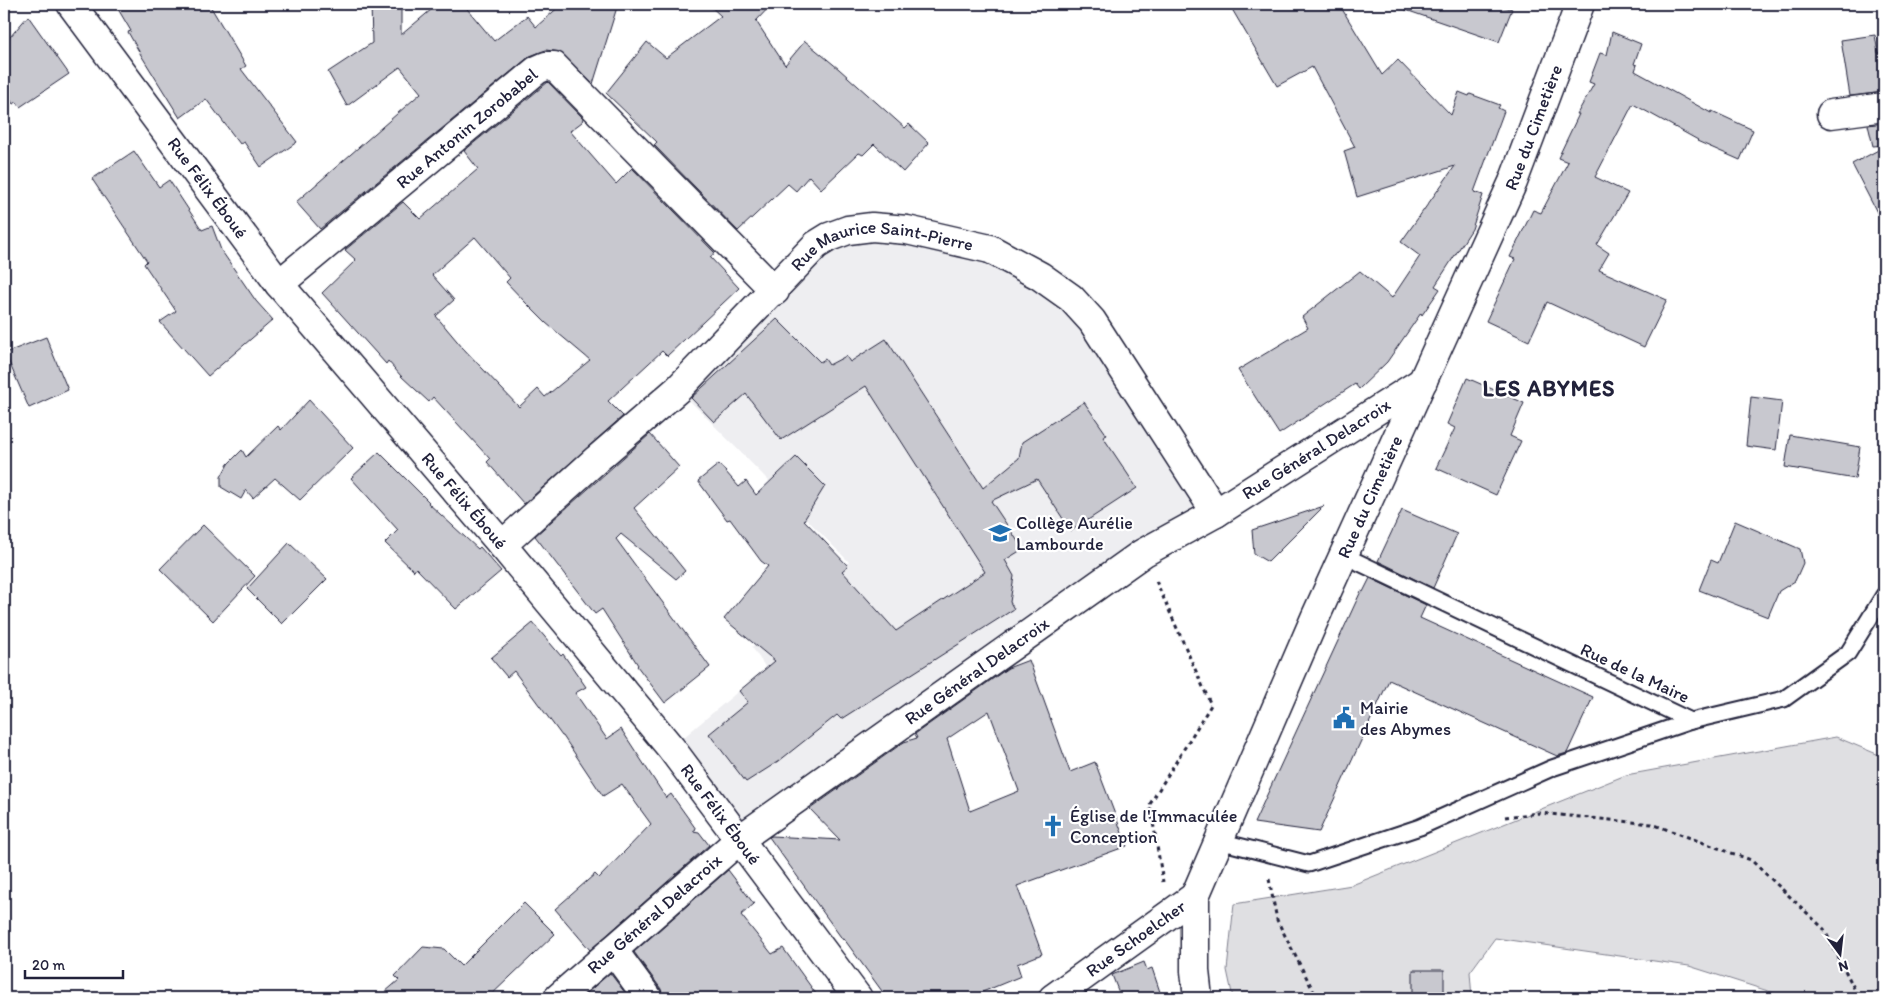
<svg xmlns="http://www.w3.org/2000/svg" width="1888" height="1002" font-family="Itim,sans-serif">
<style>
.built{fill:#eeeef1}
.green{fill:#dfdfe2;stroke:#80808e}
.building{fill:#c8c8cf;stroke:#22223b;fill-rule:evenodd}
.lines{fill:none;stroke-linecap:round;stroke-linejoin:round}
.service-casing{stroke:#22223b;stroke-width:19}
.minor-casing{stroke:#22223b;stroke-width:31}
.primary-casing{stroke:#22223b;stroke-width:31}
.path{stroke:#22223b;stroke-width:3;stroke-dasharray:4 4;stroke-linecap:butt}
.service{stroke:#fff;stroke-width:15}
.minor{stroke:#fff;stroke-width:28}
.primary{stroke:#fff;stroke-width:28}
.labels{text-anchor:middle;stroke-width:4.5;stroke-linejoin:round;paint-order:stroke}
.street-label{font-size:18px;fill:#22223b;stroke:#fff}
.poi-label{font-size:18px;fill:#22223b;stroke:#fff;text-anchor:start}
.district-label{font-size:22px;font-weight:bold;letter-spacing:1px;fill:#22223b;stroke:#fff}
</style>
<rect width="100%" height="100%" fill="#fff"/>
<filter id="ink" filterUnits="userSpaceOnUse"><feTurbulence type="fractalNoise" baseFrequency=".02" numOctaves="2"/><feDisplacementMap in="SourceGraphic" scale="10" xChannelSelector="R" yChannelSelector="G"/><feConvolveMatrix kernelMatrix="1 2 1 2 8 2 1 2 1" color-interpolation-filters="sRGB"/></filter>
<g filter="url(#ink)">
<path class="built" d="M829,237L947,238L1071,298L1216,513L740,839L671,748L766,668L752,647L849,562L678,389Z"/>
<path class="green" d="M1836,737L1884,757V998H1790L1689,966L1495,938L1470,972L1472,998H1233L1227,970L1234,904L1352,885L1626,775Z"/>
<g class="building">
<path d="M115,4H209L246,66L241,69L297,142L261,167L244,142L240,144L206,99L180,118L141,55L128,32L131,31Z"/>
<path d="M371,4H401V35L438,4H463L494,41L527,16L536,27L562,4H618L593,84L560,52L546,50L530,56L320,229L296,202L421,93L400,67L347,106L328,72L372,43Z"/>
<path d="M708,4H772L756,21L785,65L805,41L839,69L905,128L909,124L929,143L903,172L874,144L863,155L859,153L821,189L809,176L796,191L788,184L738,231L654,145L657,142L606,93L647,42L666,58L721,16Z"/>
<path d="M1229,4H1339L1382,75L1398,60L1451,115L1459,92L1469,96L1470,94L1500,105L1498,108L1504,111L1474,192L1483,195L1472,229L1435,286L1440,289L1422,315L1421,313L1387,362L1359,389L1355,384L1279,434L1238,370L1308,328L1302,317L1360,271L1392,298L1420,256L1401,242L1455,166L1357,197L1344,151L1355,147L1312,67L1277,86Z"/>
<path d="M1401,4H1495L1512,9L1499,42L1400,8Z"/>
<path d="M28,16L69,74L20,107L17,102L13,104L4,90V44Z"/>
<path d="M1612,32L1641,44L1634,64L1637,65L1635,71L1711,113L1712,111L1753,130L1740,160L1697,141L1698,140L1633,104L1595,177L1628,193L1597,245L1609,253L1599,270L1667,300L1644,347L1547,302L1529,341L1486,321L1515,259L1510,257L1533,210L1541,213L1568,162L1558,158L1579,114H1577L1594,84L1589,82L1600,53L1607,55Z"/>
<path d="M1875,35L1878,53L1884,52V92L1850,96L1841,40Z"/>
<path d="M548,82L583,118L582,122L570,131L616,184L632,168L715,253L710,257L739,288L667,356L662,351L608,401L623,416L524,504L487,462L490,459L433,397L429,402L401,376L388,361L386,364L322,293L356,260L345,250L403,202L420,219L478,169L464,151ZM475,237L510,278L506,282L525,302L546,323L590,360L545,397L538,389L519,407L462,347L436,316L454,300L432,275Z"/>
<path d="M1884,123V145L1873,146L1868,125Z"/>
<path d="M1884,147V226L1852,164Z"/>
<path d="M134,151L159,187L169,180L202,230L212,226L221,250L256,301L273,320L208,376L160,322L176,311L144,264L147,261L92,179Z"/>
<path d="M777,319L820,362L825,359L829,365L846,356L850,362L886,339L983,488L1019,458L1022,442L1084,402L1107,435L1103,437L1137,488L1071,531L1037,479L991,501L1023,549L1005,560L1014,576L1010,602L1014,609L841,719L837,715L779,761L746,782L709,734L748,702L739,691L775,661L724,619L768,566L761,561L730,519L727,520L698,481L719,464L739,487L746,481L756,495L796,457L825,486L804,520L848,566L842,571L896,631L985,572L866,386L781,440L746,394L714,422L691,398Z"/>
<path d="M46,337L68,390L29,408L5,353Z"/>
<path d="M1467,378L1524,403L1510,436L1521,441L1496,495L1436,468L1455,428L1447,424Z"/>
<path d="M1751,397L1782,401L1776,450L1746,446Z"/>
<path d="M309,400L353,448L300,500L275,478L253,498L246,490L241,499L221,487V477L228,464L242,450L246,457L278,426L281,430Z"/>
<path d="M650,434L679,467L634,508L685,571L676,579L621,534L616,539L710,667L665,703L637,666L638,665L602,609L595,614L535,536Z"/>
<path d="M1790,435L1860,447L1855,479L1785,467Z"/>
<path d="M379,452L429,502L428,503L478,549L480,547L501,571L456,609L416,568L414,571L385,543L398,530L351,478Z"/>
<path d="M1324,506L1268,562L1254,554L1252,530Z"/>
<path d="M1402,510L1457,534L1433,588L1378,561Z"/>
<path d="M1735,521L1800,549L1803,563L1795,581L1779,591L1768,617L1699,590L1711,560L1718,563Z"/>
<path d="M203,525L255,576L213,621L160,569Z"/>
<path d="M289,543L327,579L282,624L247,589Z"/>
<path d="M1370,578L1426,605L1420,618L1593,697L1567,753L1557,756L1389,680L1319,832L1254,823L1361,591L1363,592Z"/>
<path d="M533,623L561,656L563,654L586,687L575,693L607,739L621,729L666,798L671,794L696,829L693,831L699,832L709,845L590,950L555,909L595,874L599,878L651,824L622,784L603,796L563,736H562L514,671L507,677L491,658Z"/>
<path d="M1029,660L1070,772L1095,762L1127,846L1017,886L1042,954L1017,964L1021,976L968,998H887L844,939L843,940L769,837L772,836L840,840L810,809L904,742L917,738L915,734L1008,668ZM989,711L1019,791L970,811L947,739Z"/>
<path d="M728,870L754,904L741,915L772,954L783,948L819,998H663L661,989L634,952Z"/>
<path d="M524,903L555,934L488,998H378L399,980L395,976L423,947L444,949L461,966Z"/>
<path d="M1144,962L1147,970L1152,968L1162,998H1121L1112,975Z"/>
<rect x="1413" y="970" width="31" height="28"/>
<path d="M610,973L629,998H581Z"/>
</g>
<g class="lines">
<g class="service-casing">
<g id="service">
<path d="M1343,555L1691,721L1784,699L1848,653L1884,595"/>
<path d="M1219,841L1309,864L1420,827L1552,768L1691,721"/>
</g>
</g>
<g class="minor-casing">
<g id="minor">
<path id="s1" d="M71,4L279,284L502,545L671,748L858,998"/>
<path d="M1831,114L1884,107"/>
<path id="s2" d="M279,284L537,70L546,66H554L775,291"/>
<path id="s3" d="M502,545L597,459L678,389L816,245L829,237L848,230L872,227L907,230L990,249L1040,276L1071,298L1092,321L1216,513"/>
<path d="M613,950L648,998"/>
<path id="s4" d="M558,998L740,839L1143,553L1216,513L1423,381"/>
<path id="s5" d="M1053,998L1195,896"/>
</g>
</g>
<g class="primary-casing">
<g id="primary">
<path id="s6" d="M1198,998L1195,971V896L1315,618L1513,182L1580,4"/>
</g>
</g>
<g class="path">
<path d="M1156,581L1211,705L1150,804L1163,882"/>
<path d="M1505,817L1539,813L1652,824L1751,860L1824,929L1859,998"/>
<path d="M1269,879L1277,920L1317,998"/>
</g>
<use href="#service" class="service"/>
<use href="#minor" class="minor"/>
<use href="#primary" class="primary"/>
</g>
</g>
<defs>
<g id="school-bare" transform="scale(1.725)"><path d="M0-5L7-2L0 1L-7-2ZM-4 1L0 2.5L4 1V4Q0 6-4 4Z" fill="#1f6fb2" stroke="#fff" stroke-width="2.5" paint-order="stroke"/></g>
<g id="civic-bare" transform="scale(1.725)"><path d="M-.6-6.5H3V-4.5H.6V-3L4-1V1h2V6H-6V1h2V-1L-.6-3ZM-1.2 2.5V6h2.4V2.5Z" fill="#1f6fb2" stroke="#fff" stroke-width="2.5" paint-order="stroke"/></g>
<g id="church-bare" transform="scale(1.725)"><path d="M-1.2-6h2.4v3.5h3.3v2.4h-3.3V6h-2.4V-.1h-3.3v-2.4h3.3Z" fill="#1f6fb2" stroke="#fff" stroke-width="2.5" paint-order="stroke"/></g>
</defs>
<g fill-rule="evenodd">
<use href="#school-bare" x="1000" y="533"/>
<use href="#civic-bare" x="1344" y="718"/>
<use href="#church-bare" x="1053" y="826"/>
</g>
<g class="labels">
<g class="street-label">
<text dy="6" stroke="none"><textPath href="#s6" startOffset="942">Rue du Cimetière</textPath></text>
<text dy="6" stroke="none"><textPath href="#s2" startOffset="244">Rue Antonin Zorobabel</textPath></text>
<text dy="6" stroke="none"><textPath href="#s1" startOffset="229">Rue Félix Éboué</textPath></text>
<text dy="6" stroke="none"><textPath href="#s3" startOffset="500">Rue Maurice Saint-Pierre</textPath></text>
<text dy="6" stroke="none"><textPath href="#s4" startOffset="938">Rue Général Delacroix</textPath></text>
<text dy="6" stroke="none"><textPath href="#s6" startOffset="538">Rue du Cimetière</textPath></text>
<text dy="6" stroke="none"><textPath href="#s1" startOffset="634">Rue Félix Éboué</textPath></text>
<text dy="6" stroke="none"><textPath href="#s4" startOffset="532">Rue Général Delacroix</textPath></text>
<text transform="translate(1635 673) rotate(25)" y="6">Rue de la Maire</text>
<text dy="6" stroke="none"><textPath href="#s1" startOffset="1039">Rue Félix Éboué</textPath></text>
<text dy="6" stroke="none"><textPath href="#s4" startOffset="128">Rue Général Delacroix</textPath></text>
<text dy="6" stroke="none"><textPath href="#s5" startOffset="102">Rue Schoelcher</textPath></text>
</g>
<g class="poi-label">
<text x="1016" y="529">Collège Aurélie<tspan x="1016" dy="21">Lambourde</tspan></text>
<text x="1360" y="714">Mairie<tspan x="1360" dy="21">des Abymes</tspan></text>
<text x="1070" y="822">Église de l'Immaculée<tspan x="1070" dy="21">Conception</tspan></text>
</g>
<g class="district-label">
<text x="1549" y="396">LES ABYMES</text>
</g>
</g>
<rect width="1888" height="1002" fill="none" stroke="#fff" stroke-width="20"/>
<rect x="10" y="10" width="1868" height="982" fill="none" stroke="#22223b" stroke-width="2" filter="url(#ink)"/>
<g transform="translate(1840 954) rotate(165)" stroke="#ffffff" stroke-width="4" paint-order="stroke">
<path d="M0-4L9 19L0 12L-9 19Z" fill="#22223b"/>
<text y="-8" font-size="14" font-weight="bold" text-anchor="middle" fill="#22223b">N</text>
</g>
<path d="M25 970v8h98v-8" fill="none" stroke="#22223b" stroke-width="2.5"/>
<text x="32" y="970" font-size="15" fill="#22223b" stroke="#ffffff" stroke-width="4" paint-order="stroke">20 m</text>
</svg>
